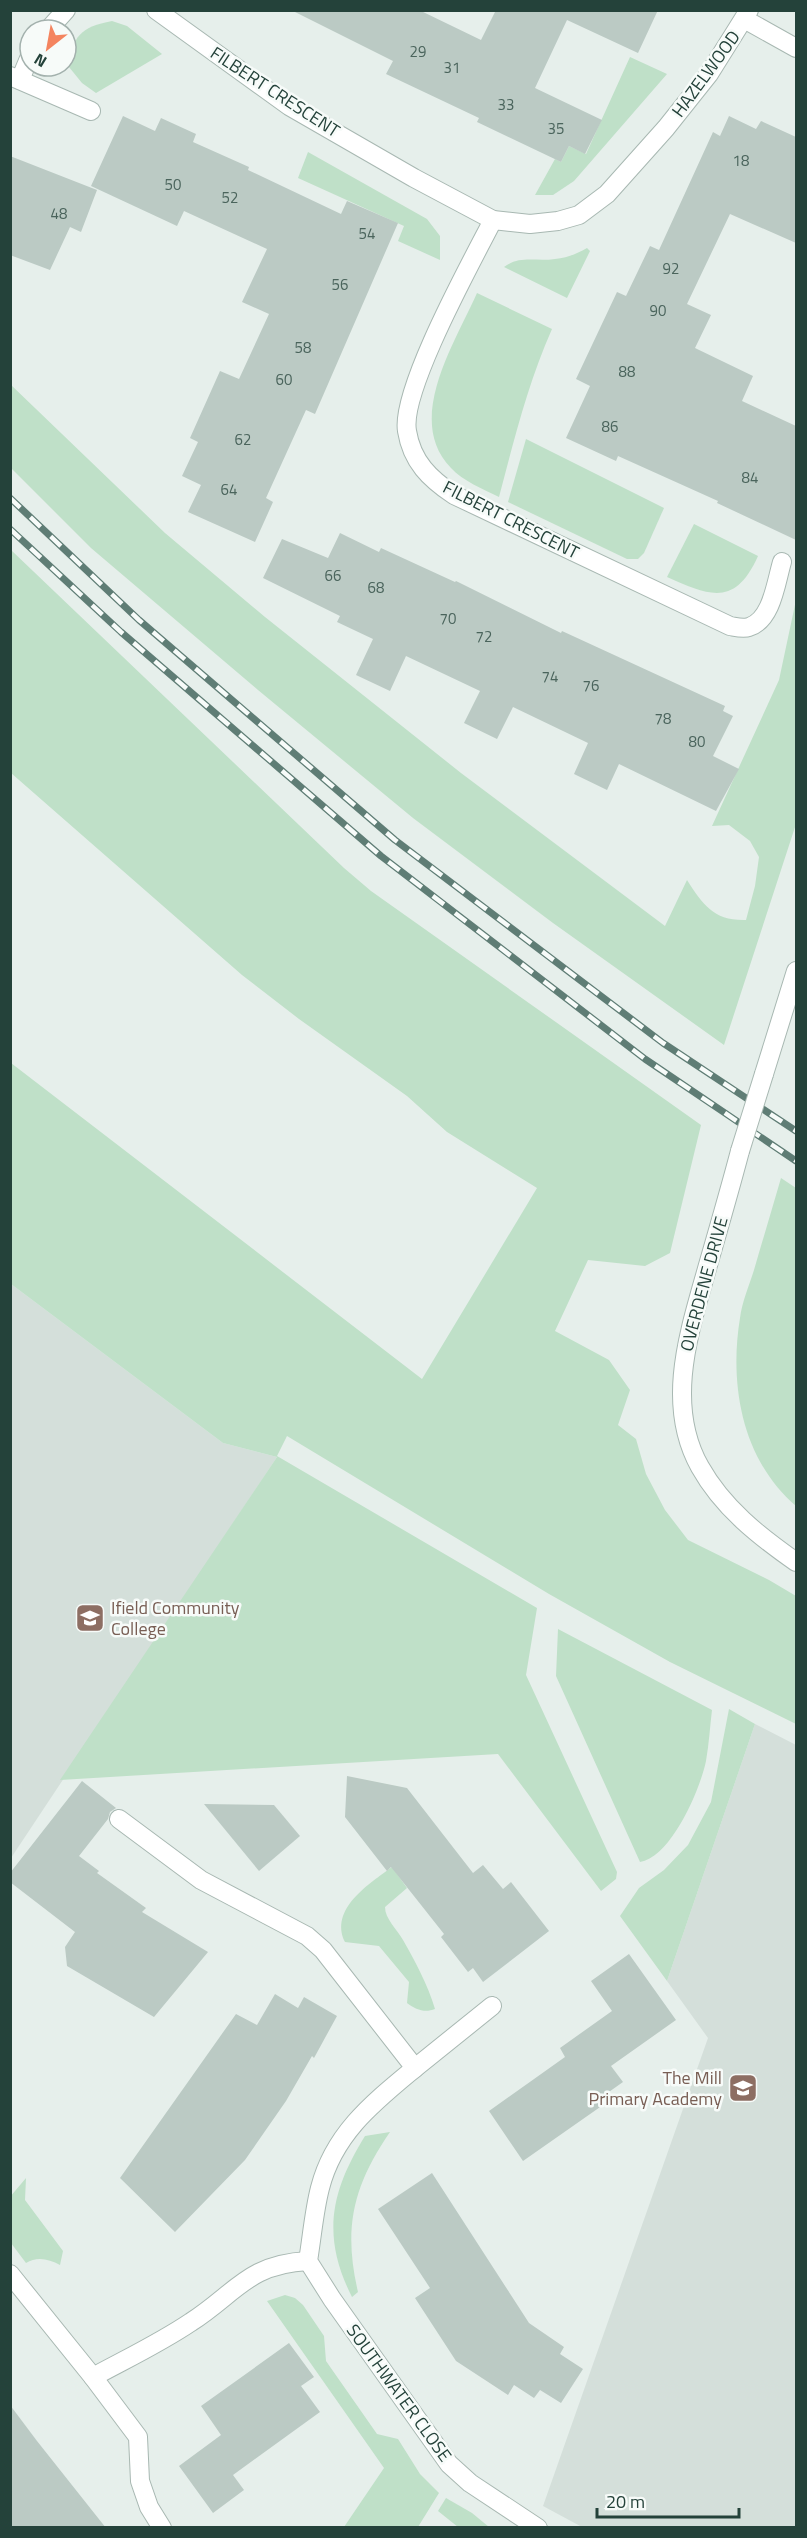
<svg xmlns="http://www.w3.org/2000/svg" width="807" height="2538" font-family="'Titillium Web',sans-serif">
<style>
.built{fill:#d4dfda}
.green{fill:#bfe0c8}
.building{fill:#bbcac4}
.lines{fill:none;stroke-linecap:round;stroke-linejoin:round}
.minor-casing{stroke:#a8b8b2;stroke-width:20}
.minor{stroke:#fff;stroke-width:18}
.rail-casing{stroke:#5f7d75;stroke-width:7}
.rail{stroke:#f7fbf9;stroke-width:4.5;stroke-dasharray:14;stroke-linecap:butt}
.minor-bridge-casing{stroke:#a8b8b2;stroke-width:20;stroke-linecap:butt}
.minor-bridge{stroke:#fff;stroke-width:18}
.labels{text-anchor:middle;stroke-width:5;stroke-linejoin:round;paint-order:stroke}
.number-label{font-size:15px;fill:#4a645c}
.street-label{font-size:18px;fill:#24423a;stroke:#f7fbf9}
.education-label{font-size:18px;fill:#785e54;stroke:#f7fbf9;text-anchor:start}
</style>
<rect width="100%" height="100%" fill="#e6efeb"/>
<g class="built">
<path d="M11,1284L223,1443L277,1457L11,1858Z"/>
<path d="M755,1724L796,1745V2527H582L543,2506L708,2038L667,1981Z"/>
</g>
<g class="green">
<path d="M112,21L127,26L162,54L96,93L82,83L69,67C72,36 81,27 112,21Z"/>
<path d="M630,57L667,74L574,181L553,195H535L555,159L561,162L569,146L586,154Z"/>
<path d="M308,152L427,219L440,236V260L398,241L404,226L298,178Z"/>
<path d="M587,248L590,251L567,298L504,267C520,255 536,262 555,259C567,258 576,254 587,248Z"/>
<path d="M477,293L552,329C528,383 514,440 499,497C483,489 463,481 451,468C404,420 455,343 477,293Z"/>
<path d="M10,384L165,533L265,617L461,773L665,926L687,880C703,905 714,921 746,920L755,886L759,857L750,841L729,825L712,826L779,680L796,600V824L724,1045L553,923L413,818L258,690L91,548L11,468Z"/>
<path d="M526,439L664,508L644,553L638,559H627L508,502Z"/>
<path d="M694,524L758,556C735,607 710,596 667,577Z"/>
<path d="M11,550L344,868L371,891L701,1125L670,1253L645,1266L588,1260L555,1331L609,1360L630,1390L618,1425L636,1439L646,1474L665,1510L688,1540L769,1580L796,1596V1724L670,1662L549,1594L287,1436L277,1456L537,1608L526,1675L617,1872L616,1879L601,1891L498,1754L60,1780L277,1457L223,1443L11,1284V1063L422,1379L537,1188L447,1132L407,1096L299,1019L242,975L11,773Z"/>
<path d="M781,1178L796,1188V1506C742,1460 729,1385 740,1318C742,1302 749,1286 754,1270C763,1239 772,1209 781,1178Z"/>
<path d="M558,1629L712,1710C710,1726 709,1744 706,1761C700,1790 671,1857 640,1862L556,1676Z"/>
<path d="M729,1709L755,1724L667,1981L620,1916L639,1888L664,1870L688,1845L711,1802Z"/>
<path d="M392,1867L407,1888L385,1907C385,1919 397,1929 403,1940C415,1961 428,1985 435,2009C425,2013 416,2010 407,2003L409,1982L379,1946L345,1942C329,1909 369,1884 392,1867Z"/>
<path d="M390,2132C353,2186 343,2228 358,2292L352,2297C321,2236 331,2191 365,2136Z"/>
<path d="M26,2178L25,2200L63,2251L60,2265C49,2259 37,2256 26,2263L11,2243L10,2197Z"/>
<path d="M285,2295L295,2298L303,2305L324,2336L326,2361L377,2434L398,2439L420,2474L439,2493L418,2527H344L384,2468L267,2301Z"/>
<path d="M446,2498L472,2513L489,2527H458L438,2511Z"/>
</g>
<g class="building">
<path d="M291,10H419L481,40L496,10H658L638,53L567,20L535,88L602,120L585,154L569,146L561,162L477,122L479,118L386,74L393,61Z"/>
<path d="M123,116L155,131L161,118L196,134L193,142L249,167L248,170L341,214L347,201L398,223L315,414L306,410L266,498L273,502L255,542L188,512L201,485L182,476L198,442L190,438L220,371L239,379L269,314L242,302L267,249L184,211L177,226L91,186Z"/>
<path d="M729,116L756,129L761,121L796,137V243L730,214L687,304L711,315L695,348L753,376L742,401L796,426V540L717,503L718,501L618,456L616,461L566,438L590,386L576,379L617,292L626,296L650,246L659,250L713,132L720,136Z"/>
<path d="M10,156L97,190L81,232L70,227L50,270L10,255Z"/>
<path d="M340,533L379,552L381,548L455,582L456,581L561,633L562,631L725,706L723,711L733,716L713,756L739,769L716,811L619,764L607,790L574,774L588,743L513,707L497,739L464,723L480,691L406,656L390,691L356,675L373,639L337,622L340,616L263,578L282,539L328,558Z"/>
<path d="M347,1776L407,1788L473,1873L483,1865L503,1889L511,1882L549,1931L483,1982L473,1968L468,1972L441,1937L444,1934L391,1867L387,1871L345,1817Z"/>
<path d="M82,1781L116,1808L110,1812L108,1819L79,1856L99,1871L97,1873L146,1908L142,1912L208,1952L154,2017L67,1966L65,1947L75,1932L10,1882V1873Z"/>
<path d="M204,1804L274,1805L300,1836L259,1871Z"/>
<path d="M629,1954L676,2020L611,2066L623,2082L599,2099L603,2105L523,2161L489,2111L565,2057L560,2048L612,2011L591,1981Z"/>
<path d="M275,1994L298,2008L304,1997L337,2016L314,2058L312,2056L286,2101L245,2160L175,2232L120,2178L236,2014L257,2025Z"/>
<path d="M432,2173L529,2323L564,2347L560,2354L583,2369L561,2403L540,2390L534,2398L514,2385L508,2395L456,2361L415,2298L430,2288L378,2209Z"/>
<path d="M289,2343L314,2377L301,2386L320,2412L233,2475L244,2490L213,2513L179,2466L221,2435L201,2406Z"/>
<path d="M10,2405L37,2441L106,2528H10Z"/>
</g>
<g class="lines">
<g class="minor-casing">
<g id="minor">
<path d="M156,10L289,106L414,178L493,220L530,224L558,221L579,215L607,194L666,128L709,74L749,10"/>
<path d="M744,19L796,48"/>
<path d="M48,30L66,10"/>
<path d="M10,76L91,111"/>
<path d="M20,80L30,56"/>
<path d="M493,220C472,261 400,391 407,431C412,462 430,479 454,495L730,626C736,627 743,629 749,627C772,620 776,582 782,562"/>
<path d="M764,1074L796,971"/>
<path d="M740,1151C730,1189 719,1227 708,1265C690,1330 664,1403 700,1467C723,1508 759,1536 796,1562"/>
<path d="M119,1819L201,1880L307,1936L323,1950L415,2068C374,2102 334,2133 320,2188C314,2211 312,2237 308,2261L332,2299L449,2464L470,2483L538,2528"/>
<path d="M415,2068L492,2006"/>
<path d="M10,2274L93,2377C126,2359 160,2343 191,2322C236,2293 248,2264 308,2261"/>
<path d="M93,2377L138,2437L140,2481L149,2507L162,2528"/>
</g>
</g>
<use href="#minor" class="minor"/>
<g class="rail-casing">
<g id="rail">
<path d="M10,498L139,620L395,840L663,1043L796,1131"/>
<path d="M10,529L121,632L381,856L645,1059L796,1161"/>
</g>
</g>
<use href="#rail" class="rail"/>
<g class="minor-bridge-casing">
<path id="minor-bridge" d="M740,1151L764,1074"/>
</g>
<use href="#minor-bridge" class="minor-bridge"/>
</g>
<defs>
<g id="school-square" transform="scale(1.5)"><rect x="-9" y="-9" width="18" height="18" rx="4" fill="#8d6e63" stroke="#f7fbf9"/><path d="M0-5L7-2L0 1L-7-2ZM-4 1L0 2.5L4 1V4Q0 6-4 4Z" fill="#fff"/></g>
</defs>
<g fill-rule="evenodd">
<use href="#school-square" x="90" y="1618"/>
<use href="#school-square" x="743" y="2088"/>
</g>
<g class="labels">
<g class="number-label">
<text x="418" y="57">29</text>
<text x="452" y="73">31</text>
<text x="506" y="110">33</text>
<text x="556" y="134">35</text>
<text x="741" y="166">18</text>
<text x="173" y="190">50</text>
<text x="230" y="203">52</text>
<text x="59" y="219">48</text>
<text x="367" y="239">54</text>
<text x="671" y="274">92</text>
<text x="340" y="290">56</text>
<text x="658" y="316">90</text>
<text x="303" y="353">58</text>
<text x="627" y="377">88</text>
<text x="284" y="385">60</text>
<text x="610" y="432">86</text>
<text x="243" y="445">62</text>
<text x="750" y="483">84</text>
<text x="229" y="495">64</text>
<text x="333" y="581">66</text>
<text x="376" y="593">68</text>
<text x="448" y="624">70</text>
<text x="484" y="642">72</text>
<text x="550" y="682">74</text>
<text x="591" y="691">76</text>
<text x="663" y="724">78</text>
<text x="697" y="747">80</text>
</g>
<g class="street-label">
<text transform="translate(706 74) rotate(-54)" y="6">HAZELWOOD</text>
<text transform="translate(275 92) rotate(33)" y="6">FILBERT CRESCENT</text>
<text transform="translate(511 520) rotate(27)" y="6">FILBERT CRESCENT</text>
<text transform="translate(704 1284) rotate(-75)" y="6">OVERDENE DRIVE</text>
<text transform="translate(399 2393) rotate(54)" y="6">SOUTHWATER CLOSE</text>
</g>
<g class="education-label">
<text x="111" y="1614">Ifield Community<tspan x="111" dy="21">College</tspan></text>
<text x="722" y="2084" text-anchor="end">The Mill<tspan x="722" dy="21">Primary Academy</tspan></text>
</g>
</g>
<rect width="807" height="2538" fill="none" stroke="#24423a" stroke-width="24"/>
<g transform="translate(48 48) rotate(211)"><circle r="28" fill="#f7fbf9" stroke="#a3b1ad" stroke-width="1.5"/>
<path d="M0-4.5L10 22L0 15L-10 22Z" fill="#f4845f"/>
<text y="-9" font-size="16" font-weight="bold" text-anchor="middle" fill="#24423a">N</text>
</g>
<path d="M597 2508v9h142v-9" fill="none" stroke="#24423a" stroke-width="3"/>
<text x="606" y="2508" font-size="18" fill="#24423a" stroke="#f7fbf9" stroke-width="4.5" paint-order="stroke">20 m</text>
</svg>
